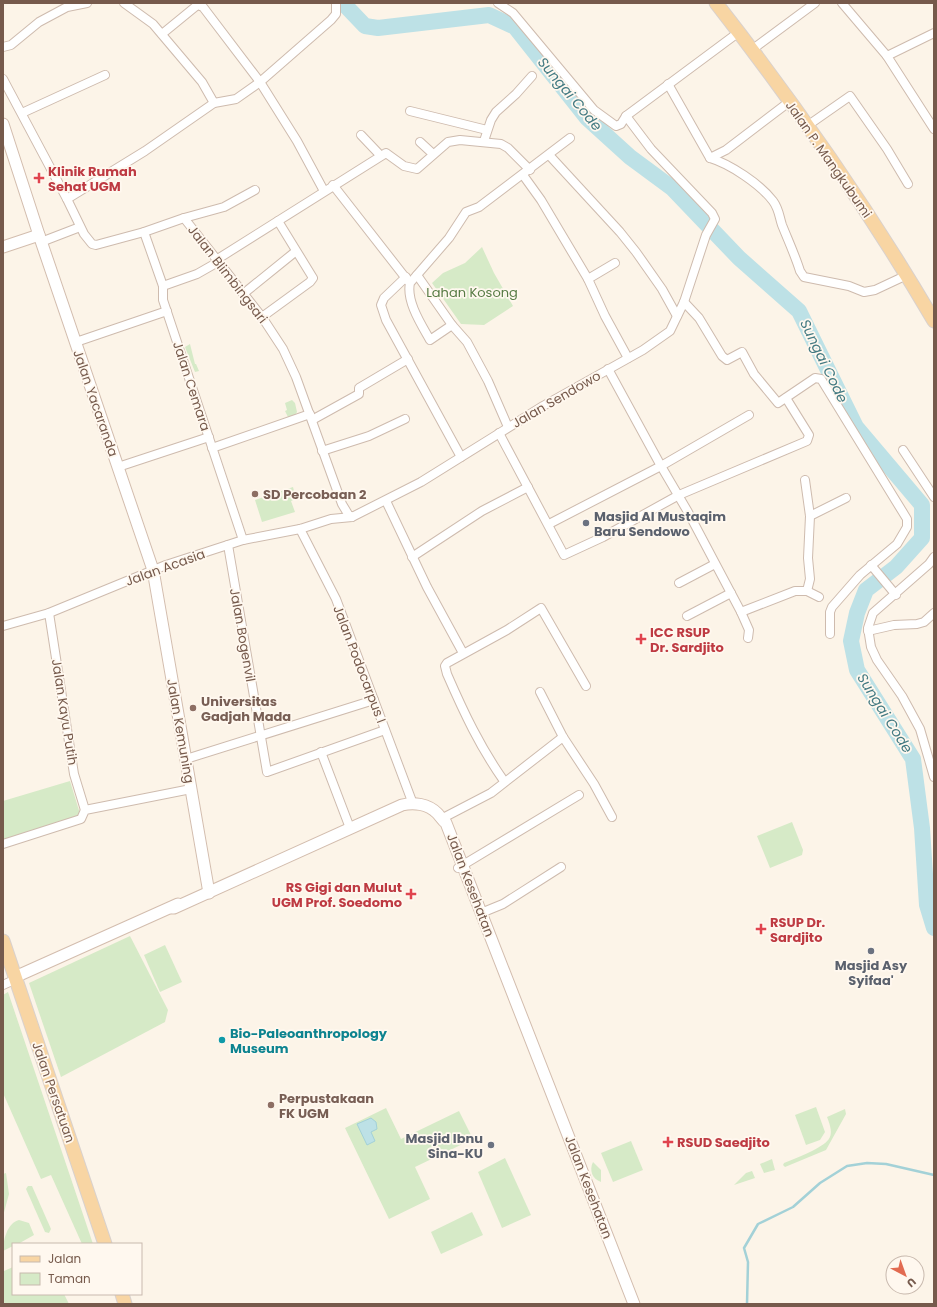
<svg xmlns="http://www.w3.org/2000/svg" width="937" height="1307" font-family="Poppins,sans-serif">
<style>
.green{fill:#d6eac7}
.water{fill:#bde1e6;stroke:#a3d1d7}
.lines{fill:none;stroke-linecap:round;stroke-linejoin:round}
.stream{stroke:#a3d1d7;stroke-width:2.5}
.river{stroke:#bde1e6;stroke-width:16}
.street-casing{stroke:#cebbae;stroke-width:10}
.secondary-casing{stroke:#d3bdae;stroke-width:13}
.primary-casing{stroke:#d9d1cd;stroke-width:15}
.street{stroke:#fff;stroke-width:8}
.secondary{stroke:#fff;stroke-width:11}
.primary{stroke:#f8d5a3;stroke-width:13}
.health-dot{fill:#e0444e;stroke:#fff8ef;stroke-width:1.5}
.education-dot{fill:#8d6e63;stroke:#fff8ef;stroke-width:1.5}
.worship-dot{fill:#6b7280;stroke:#fff8ef;stroke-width:1.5}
.culture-dot{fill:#0f9aa8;stroke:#fff8ef;stroke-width:1.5}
.labels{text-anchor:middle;stroke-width:3.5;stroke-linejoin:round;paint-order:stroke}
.street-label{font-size:13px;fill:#765a4c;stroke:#fff8ef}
.health-label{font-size:13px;font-weight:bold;fill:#be3a42;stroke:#fff8ef;text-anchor:start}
.park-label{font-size:13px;fill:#577b44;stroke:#fff8ef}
.education-label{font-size:13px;font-weight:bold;fill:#785e54;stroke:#fff8ef;text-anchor:start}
.worship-label{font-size:13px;font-weight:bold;fill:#5b616d;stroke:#fff8ef;text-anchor:start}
.culture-label{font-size:13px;font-weight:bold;fill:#0d838f;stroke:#fff8ef;text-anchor:start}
.water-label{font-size:14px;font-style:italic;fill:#437a82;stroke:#fff8ef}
</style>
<rect width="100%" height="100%" fill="#fcf4e8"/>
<g class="green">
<path d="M482,247L494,273L513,306L484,325L461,324L432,283L443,273L465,263Z"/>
<path d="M190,344L195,364H196L199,371L195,372L185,347Z"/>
<path d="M292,400L295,403L297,412L295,415L288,417L285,411L287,410L285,403Z"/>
<path d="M293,487L296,499L291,501L295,512L262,522L255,500Z"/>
<path d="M70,781L81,817L3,840V801Z"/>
<path d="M792,822L803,850L802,855L770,868L757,836Z"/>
<path d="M130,936L168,1010L165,1022L61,1077L29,983Z"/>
<path d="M165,945L182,982L160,992L144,955Z"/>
<path d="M8,992L93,1244H82L51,1175L41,1179L3,1093V995Z"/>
<path d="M816,1107L825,1132L820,1140L806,1145L795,1115Z"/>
<path d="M386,1108L401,1139L459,1111L473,1139L415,1167L430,1199L389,1219L345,1128Z"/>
<path d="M845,1109L846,1114L826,1150L785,1167L783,1165L784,1163C794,1159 804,1155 812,1151C831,1141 835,1137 827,1117Z"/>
<path d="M631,1141L643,1170L613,1182L601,1153Z"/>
<path d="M505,1158L531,1215L502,1228L478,1172Z"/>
<path d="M772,1159L775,1170L764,1173L760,1164Z"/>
<path d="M593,1162L601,1170V1182C592,1179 589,1170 593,1162Z"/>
<path d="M752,1171L755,1178L734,1185L746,1173Z"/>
<path d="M6,1173L9,1194L3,1216V1174Z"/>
<path d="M28,1186H32L51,1229L49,1233L45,1232L26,1189Z"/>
<path d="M472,1212L483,1235L441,1254L431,1232Z"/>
<path d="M19,1220L29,1223L34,1235L18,1244H13V1246L3,1251C3,1241 7,1223 19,1220Z"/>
<path d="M13,1267V1294H64L69,1304H3V1269L4,1271Z"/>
</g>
<path class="water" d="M371,1118L376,1122L377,1129L371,1132L375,1141L367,1145L357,1124Z"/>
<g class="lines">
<path class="stream" d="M747,1304L748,1262L744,1248L758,1224L793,1207L820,1183L847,1166L867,1163L886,1164L934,1175"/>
<path class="river" d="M343,3L365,26L378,28L489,15L515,27L587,118L630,157L672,188L739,258L799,311L856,427L922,505V538L896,567L866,590L857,613L851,641L857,670L913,759L922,828L927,905L934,928"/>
<g class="street-casing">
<g id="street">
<path d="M124,3L153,24L202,82L214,103"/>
<path d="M498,3L513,13L594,110L616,126L621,124L626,116L739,32"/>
<path d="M842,3L887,56L934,33"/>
<path d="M162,34L195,7L198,5L203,7L260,82L297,141L324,191"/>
<path d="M3,47L11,45L39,22L67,7L87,3"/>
<path d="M753,49L815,3"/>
<path d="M887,56L934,129"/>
<path d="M3,79L67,199L84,234L92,244L96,245L144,232L184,218L262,317L283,349L296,377L342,504L348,514L352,517"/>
<path d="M668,84L710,158C730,164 760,184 773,201C779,209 779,216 782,225C788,240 795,255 800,271L804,277L849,286L864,292L875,290L907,275"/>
<path d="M410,111L487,130"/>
<path d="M22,113L105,75"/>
<path d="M807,126L850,96L887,149L908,184"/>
<path d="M361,135L380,155"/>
<path d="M484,141L491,120L496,112L516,94L532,76"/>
<path d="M420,142L433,154"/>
<path d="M550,156L620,232L636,252L662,289L677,316"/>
<path d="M710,158L726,150L789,102"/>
<path d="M523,175L541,200L588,279L605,316L628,358"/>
<path d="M333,185L408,281"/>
<path d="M67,199L145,151L214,103L236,99L260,82L331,20L336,14V3"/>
<path d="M184,218L224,207L255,190"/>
<path d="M144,232L163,286V300L243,540"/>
<path d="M41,242L80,227"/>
<path d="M216,260L386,153L404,166L417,169L448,142L460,140L501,144L508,148L530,170"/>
<path d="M417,275L452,325L467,342L488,381L508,427"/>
<path d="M406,277L384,298L381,305L386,320L461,457"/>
<path d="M588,279L615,263"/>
<path d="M163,286L197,274L218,262"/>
<path d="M243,294L295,252"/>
<path d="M684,302L699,318L722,356L727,360L742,352L754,374L778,403L815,378L821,379L907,519V527L897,544L860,575L832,607L830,612V634"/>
<path d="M262,317L310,282L313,278L278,221"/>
<path d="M452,325L430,340C421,324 406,301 410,283L449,238L466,212L479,207L570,138"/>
<path d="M76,342L167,311"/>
<path d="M608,369L661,466L688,512L741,612L749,630L748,638"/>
<path d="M312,420L359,394V388L408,359"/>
<path d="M499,433L564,555L603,537L679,495L807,441L809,435L786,398"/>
<path d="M212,448L310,414"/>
<path d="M903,450L934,497"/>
<path d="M322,451L369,436L405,419"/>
<path d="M118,467L209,437"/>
<path d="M805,480L810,516L808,558L810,579L807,591"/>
<path d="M386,501L427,587L463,653"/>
<path d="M810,516L846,498"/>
<path d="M549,524L661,466L749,415"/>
<path d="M300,529L336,599L413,804"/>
<path d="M228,545L267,772L385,730"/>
<path d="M412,557L482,511L528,487"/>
<path d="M934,557L929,564L873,613L868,628L871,647L877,660L902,696L920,729L934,777"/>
<path d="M871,565L896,595"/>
<path d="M679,583L715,564"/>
<path d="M741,612L795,591H807L819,597"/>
<path d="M49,613L74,774L85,810"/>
<path d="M687,616L731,593"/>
<path d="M3,626L49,613L166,565L243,540L300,529L331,519L352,517L421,482L543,406L643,350L670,331L684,302L706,235L715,219L712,213L651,149L626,116"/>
<path d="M868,631L894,625L917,624L924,622L934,613"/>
<path d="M540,692L563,737L594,784L612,817"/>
<path d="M321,752L350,828"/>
<path d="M186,759L374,700"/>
<path d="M504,781C480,747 464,713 447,674L445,666L447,663L507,630L541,608L586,686"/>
<path d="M441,819L491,793L563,737"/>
<path d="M3,844L81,819L85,810L191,789"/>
<path d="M458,868L579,795"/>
<path d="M481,913L503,904L561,867"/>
<path d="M3,985L16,979"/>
</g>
</g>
<g class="secondary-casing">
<g id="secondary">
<path d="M3,124L39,235L3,247"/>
<path d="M39,235L153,570L209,893"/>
<path d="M172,908H174L402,805C414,802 428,804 437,813C440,816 442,820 446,823L634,1304"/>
<path d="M15,977L178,904"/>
</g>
</g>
<g class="primary-casing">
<g id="primary">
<path d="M716,3C795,104 869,210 934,321"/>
<path d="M3,941L105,1244"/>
<path d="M122,1294L125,1304"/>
</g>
</g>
<use href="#street" class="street"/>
<use href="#secondary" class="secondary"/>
<use href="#primary" class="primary"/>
</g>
<g class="health-dot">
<path d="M37 172h4v4h4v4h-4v4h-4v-4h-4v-4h4z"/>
<path d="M639 633h4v4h4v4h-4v4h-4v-4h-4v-4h4z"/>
<path d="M409 888h4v4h4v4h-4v4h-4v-4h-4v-4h4z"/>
<path d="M759 923h4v4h4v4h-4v4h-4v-4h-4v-4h4z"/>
<path d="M666 1136h4v4h4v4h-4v4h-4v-4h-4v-4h4z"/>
</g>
<g class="education-dot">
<circle cx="255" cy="494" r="4"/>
<circle cx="193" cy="708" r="4"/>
<circle cx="271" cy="1105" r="4"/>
</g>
<g class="worship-dot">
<circle cx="586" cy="523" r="4"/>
<circle cx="871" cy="951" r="4"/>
<circle cx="491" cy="1145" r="4"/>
</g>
<circle class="culture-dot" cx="222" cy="1040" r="4"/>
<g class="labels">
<g class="street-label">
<text transform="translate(829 159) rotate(55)" y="5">Jalan P. Mangkubumi</text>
<text transform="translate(228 274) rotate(52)" y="5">Jalan Blimbingsari</text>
<text transform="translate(192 386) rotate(72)" y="5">Jalan Cemara</text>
<text transform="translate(556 399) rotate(-30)" y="5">Jalan Sendowo</text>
<text transform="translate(96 403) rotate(71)" y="5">Jalan Yacaranda</text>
<text transform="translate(165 567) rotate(-20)" y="5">Jalan Acasia</text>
<text transform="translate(243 635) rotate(80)" y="5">Jalan Bogenvil</text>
<text transform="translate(360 664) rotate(69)" y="5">Jalan Podocarpus I</text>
<text transform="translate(65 712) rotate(81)" y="5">Jalan Kayu Putih</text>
<text transform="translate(181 731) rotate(80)" y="5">Jalan Kemuning</text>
<text transform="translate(471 885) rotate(69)" y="5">Jalan Kesehatan</text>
<text transform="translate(54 1092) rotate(71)" y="5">Jalan Persatuan</text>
<text transform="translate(589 1187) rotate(69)" y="5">Jalan Kesehatan</text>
</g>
<g class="health-label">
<text x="48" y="176">Klinik Rumah<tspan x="48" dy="15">Sehat UGM</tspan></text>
<text x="650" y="637">ICC RSUP<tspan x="650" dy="15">Dr. Sardjito</tspan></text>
<text x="402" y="892" text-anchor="end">RS Gigi dan Mulut<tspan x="402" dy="15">UGM Prof. Soedomo</tspan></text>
<text x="770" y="927">RSUP Dr.<tspan x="770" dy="15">Sardjito</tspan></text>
<text x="677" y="1147">RSUD Saedjito</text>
</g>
<g class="park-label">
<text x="472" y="297">Lahan Kosong</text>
</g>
<g class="education-label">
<text x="263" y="499">SD Percobaan 2</text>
<text x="201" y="706">Universitas<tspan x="201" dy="15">Gadjah Mada</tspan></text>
<text x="279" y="1103">Perpustakaan<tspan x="279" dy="15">FK UGM</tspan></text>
</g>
<g class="worship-label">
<text x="594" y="521">Masjid Al Mustaqim<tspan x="594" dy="15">Baru Sendowo</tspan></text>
<text x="871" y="970" text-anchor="middle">Masjid Asy<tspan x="871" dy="15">Syifaa'</tspan></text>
<text x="483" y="1143" text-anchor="end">Masjid Ibnu<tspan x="483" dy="15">Sina-KU</tspan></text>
</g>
<g class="culture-label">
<text x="230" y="1038">Bio-Paleoanthropology<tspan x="230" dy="15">Museum</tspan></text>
</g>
<g class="water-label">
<text transform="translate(570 94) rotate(50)" y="5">Sungai Code</text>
<text transform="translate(824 361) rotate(64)" y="5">Sungai Code</text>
<text transform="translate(885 713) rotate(58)" y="5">Sungai Code</text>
</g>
</g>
<rect width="937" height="1307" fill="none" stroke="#765a4c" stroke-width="8"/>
<rect x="12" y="1243" width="130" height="52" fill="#fff8ef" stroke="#c8b9ae"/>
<rect x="20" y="1256" width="20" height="6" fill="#f8d5a3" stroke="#c8b9ae"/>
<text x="48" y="1263" font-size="12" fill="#765a4c">Jalan</text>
<rect x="20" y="1273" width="20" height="12" fill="#d6eac7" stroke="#c8b9ae"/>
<text x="48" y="1283" font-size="12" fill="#765a4c">Taman</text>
<g transform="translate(905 1275) rotate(139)"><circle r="19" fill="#fff8ef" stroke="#c8b9ae"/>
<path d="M0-3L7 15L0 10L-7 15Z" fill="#e26b51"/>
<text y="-6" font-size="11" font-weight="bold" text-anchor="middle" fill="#765a4c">U</text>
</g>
</svg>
